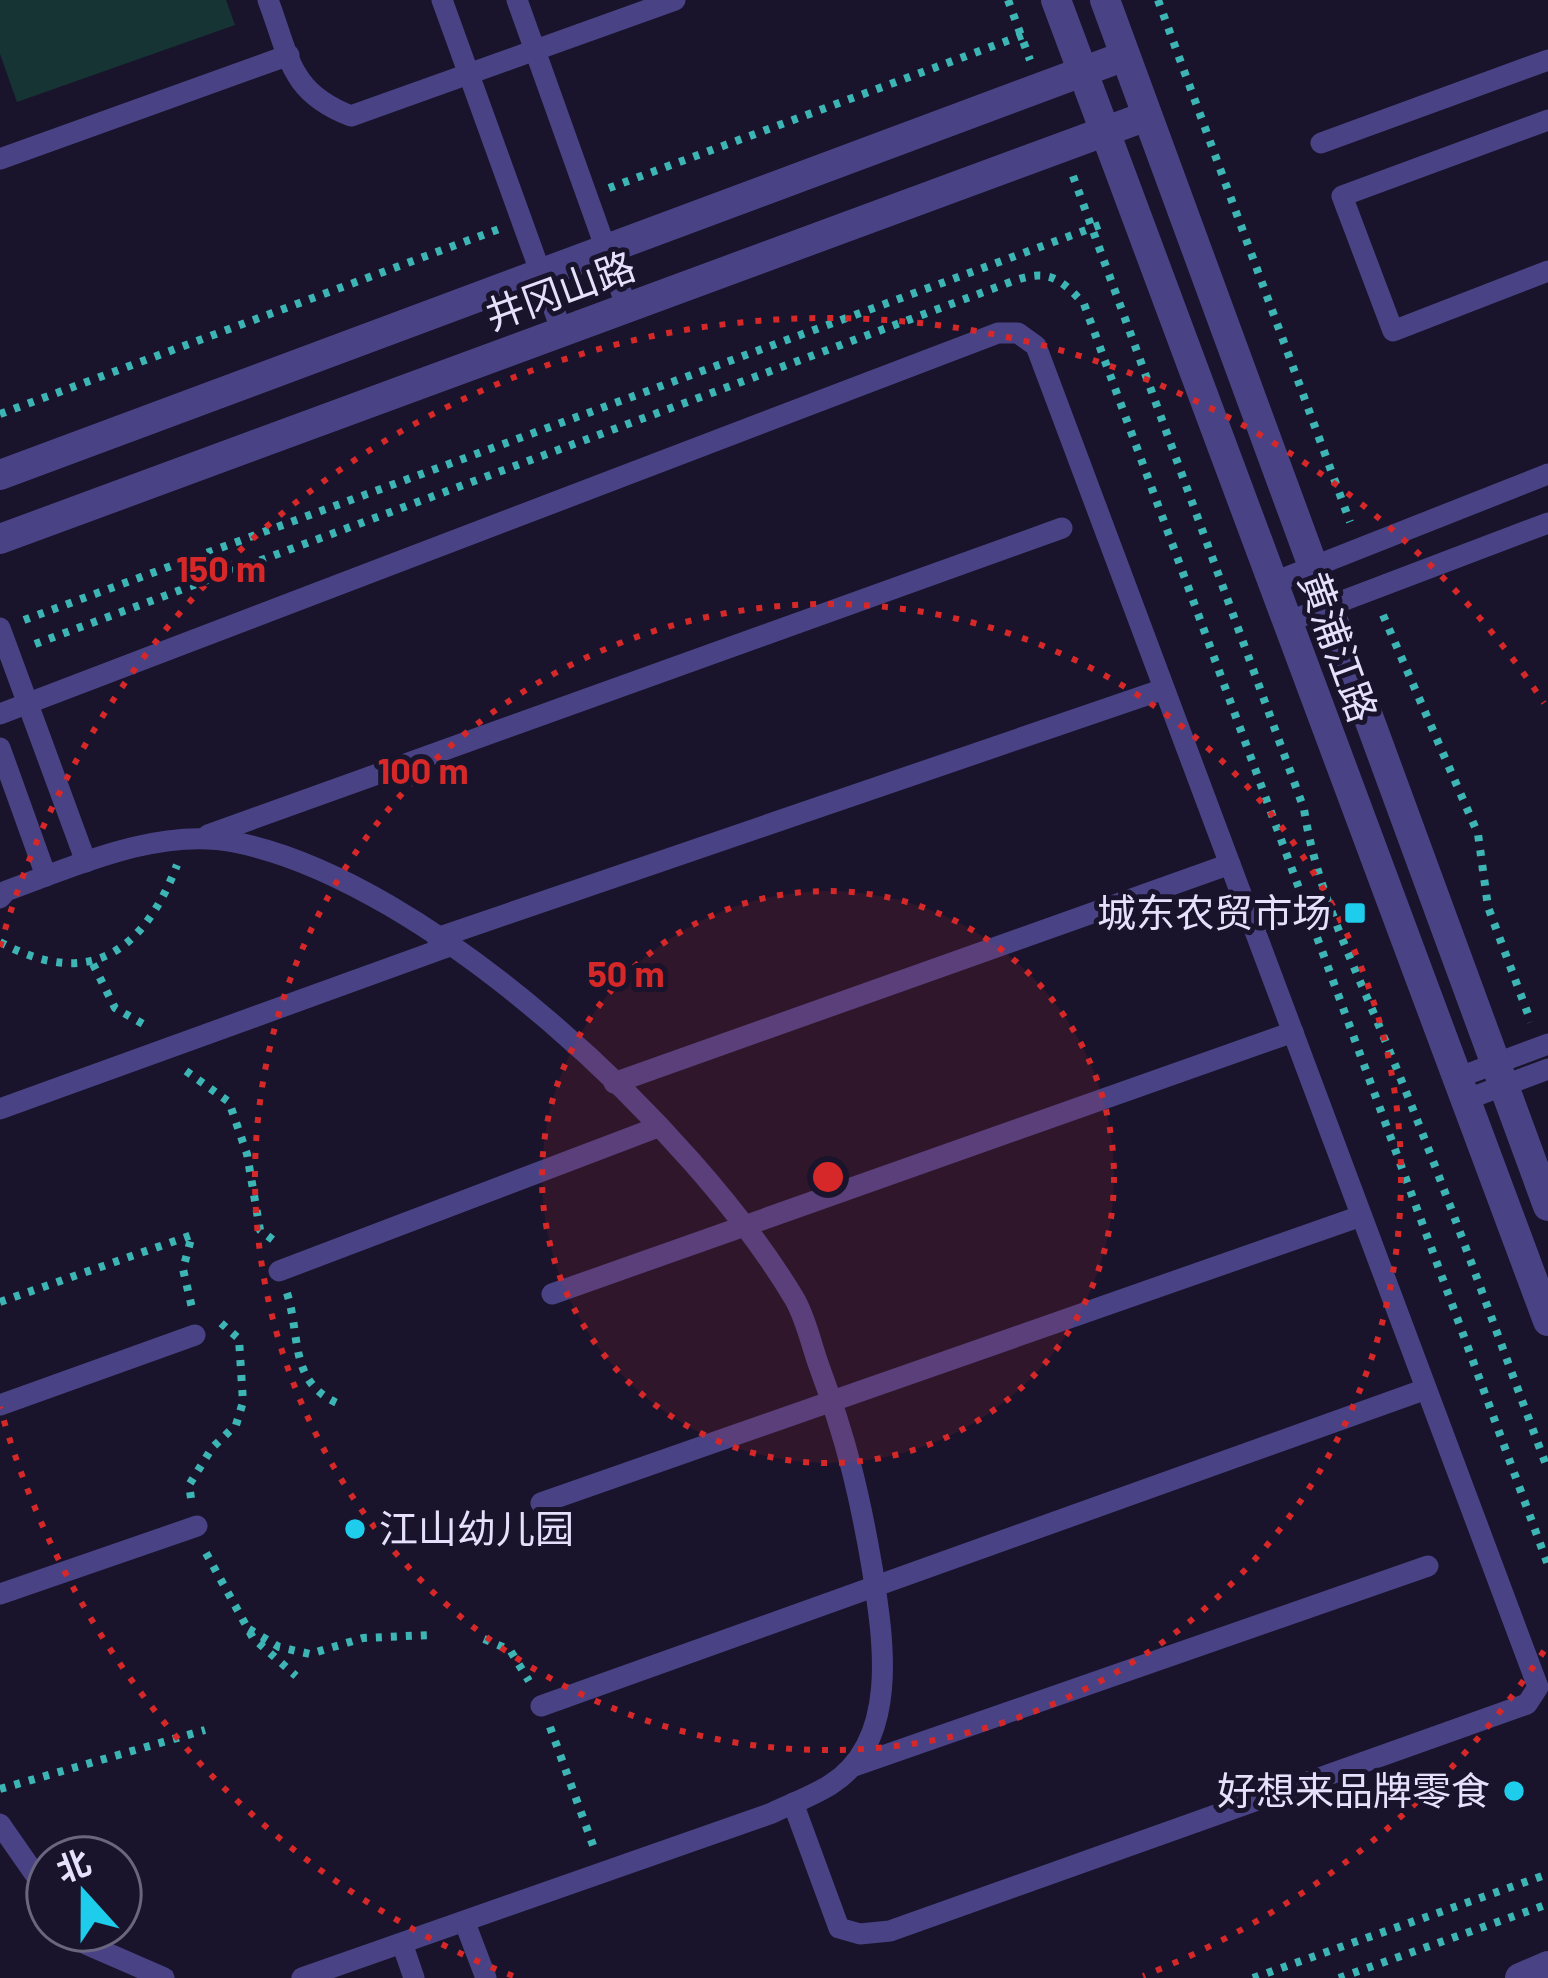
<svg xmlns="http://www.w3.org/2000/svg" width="1548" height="1978" font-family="Barlow,'Noto Sans SC',sans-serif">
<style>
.garden{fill:#173434}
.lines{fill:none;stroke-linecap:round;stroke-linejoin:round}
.path{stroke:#3cb5b4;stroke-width:8;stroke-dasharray:6 9;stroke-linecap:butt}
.service{stroke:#494386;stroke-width:21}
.tertiary{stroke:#494386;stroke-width:30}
.ring{fill:none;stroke:#d62828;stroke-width:6;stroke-dasharray:6 12}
.poi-dot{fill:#1ecceb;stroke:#19142b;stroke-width:4.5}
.labels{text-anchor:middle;stroke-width:10;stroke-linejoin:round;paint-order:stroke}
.street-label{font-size:39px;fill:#e5e1fc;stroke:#19142b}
.poi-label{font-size:39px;fill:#e5e1fc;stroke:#19142b;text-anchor:end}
.centre{fill:#d62828;stroke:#19142b;stroke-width:6}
.ring-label{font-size:36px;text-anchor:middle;font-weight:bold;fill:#d62828;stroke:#19142b;stroke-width:10;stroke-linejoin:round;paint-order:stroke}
</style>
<rect width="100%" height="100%" fill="#19142b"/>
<path class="garden" d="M0,0H226L235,25L17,102L0,54Z"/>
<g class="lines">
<g class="path">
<path d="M1008,0L1030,60"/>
<path d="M1158,0L1350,522"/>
<path d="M1073,176L1304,809C1317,895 1357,970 1389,1050C1446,1188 1495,1330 1548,1470"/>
<path d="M609,188L1023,35"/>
<path d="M0,414L499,229"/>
<path d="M1383,615L1478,834L1488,907L1531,1022"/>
<path d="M24,620L1108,222"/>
<path d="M35,644L1016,280C1049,269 1061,279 1084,304L1548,1565"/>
<path d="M0,942C88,990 143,953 177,865"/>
<path d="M93,964L115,1008L150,1028"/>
<path d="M186,1071L229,1102L247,1154L260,1230L277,1243"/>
<path d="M287,1293C301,1338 289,1381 337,1403"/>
<path d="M0,1302L192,1235L183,1269L192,1308"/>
<path d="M191,1498L189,1485L212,1448L236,1425L243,1402L239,1339L221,1323"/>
<path d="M206,1553L253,1638L296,1676"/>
<path d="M249,1629L279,1647L310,1654L363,1638L431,1635"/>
<path d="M484,1639L510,1650L529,1681"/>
<path d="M550,1727L594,1848"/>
<path d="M0,1789L205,1730"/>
<path d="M1253,1978L1548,1874"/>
<path d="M1339,1978L1548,1904"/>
</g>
<g class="service">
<path d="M268,0C290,58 289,92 351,116L675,0"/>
<path d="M442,0L562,332"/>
<path d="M517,0L627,308"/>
<path d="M1548,120L1342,196L1393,331L1548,271"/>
<path d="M1321,143L1548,60"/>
<path d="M0,159L289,55"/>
<path d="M1272,583L1548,474"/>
<path d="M1287,622L1548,523"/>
<path d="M0,628L86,862"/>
<path d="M0,714L998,333H1018L1036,346L1538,1687L1527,1704L890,1931L860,1934L839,1928L793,1803"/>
<path d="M0,748L46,876"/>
<path d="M208,835L1062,528"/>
<path d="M0,898L6,891C75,866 159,827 234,842C429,880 694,1131 794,1298C806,1318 811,1344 819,1366C846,1439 859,1491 872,1567C883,1637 901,1741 830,1785C812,1796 791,1804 772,1813L302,1978"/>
<path d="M437,938L1164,689"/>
<path d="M1457,1078L1548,1044"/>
<path d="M614,1083L1230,864"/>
<path d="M1465,1100L1548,1069"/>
<path d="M0,1109L450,946"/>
<path d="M279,1271L658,1127"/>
<path d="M552,1294L1293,1032"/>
<path d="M0,1405L195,1335"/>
<path d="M541,1503L1361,1216"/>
<path d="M0,1594L197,1526"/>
<path d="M541,1706L1426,1389"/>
<path d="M854,1766L1428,1566"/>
<path d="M0,1824L48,1893"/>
<path d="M465,1923L486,1978"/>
<path d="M75,1930L86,1944L164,1978"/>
<path d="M403,1946L414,1978"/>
</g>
<g class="tertiary">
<path d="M1056,0L1548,1321"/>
<path d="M1105,0L1548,1206"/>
<path d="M0,475L1125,56"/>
<path d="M0,539L1147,116"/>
<path d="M1520,1978L1548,1966"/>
</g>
</g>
<circle cx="828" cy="1177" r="286" fill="#d62828" fill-opacity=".12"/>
<g class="ring">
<circle cx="828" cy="1177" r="286"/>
<circle cx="828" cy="1177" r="573"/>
<path d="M1544 1651A859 859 0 0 1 1143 1976M513 1976A859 859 0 0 1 0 1407M0 947A859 859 0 0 1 1544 703"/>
</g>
<g class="poi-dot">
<rect x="1343" y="901" width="24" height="24" rx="6"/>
<circle cx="355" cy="1529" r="12"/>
<circle cx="1514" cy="1791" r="12"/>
</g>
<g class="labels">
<g class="street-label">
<text transform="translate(560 291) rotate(-20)" y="14">井冈山路</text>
<text transform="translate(1338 647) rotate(70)" y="14">黄浦江路</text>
</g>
<g class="poi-label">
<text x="1331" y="927">城东农贸市场</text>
<text x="379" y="1543" text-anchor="start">江山幼儿园</text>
<text x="1490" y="1805">好想来品牌零食</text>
</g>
</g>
<circle cx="828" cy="1177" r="18" class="centre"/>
<g class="ring-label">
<text x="221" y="582">150 m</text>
<text x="423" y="784">100 m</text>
<text x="626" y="987">50 m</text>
</g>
<g transform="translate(84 1894) rotate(339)"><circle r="57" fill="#19142b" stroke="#6b667f" stroke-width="3"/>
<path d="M0-9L21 45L0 30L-21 45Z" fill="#1ecceb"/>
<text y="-18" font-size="33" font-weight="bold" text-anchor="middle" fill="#e5e1fc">北</text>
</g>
</svg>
